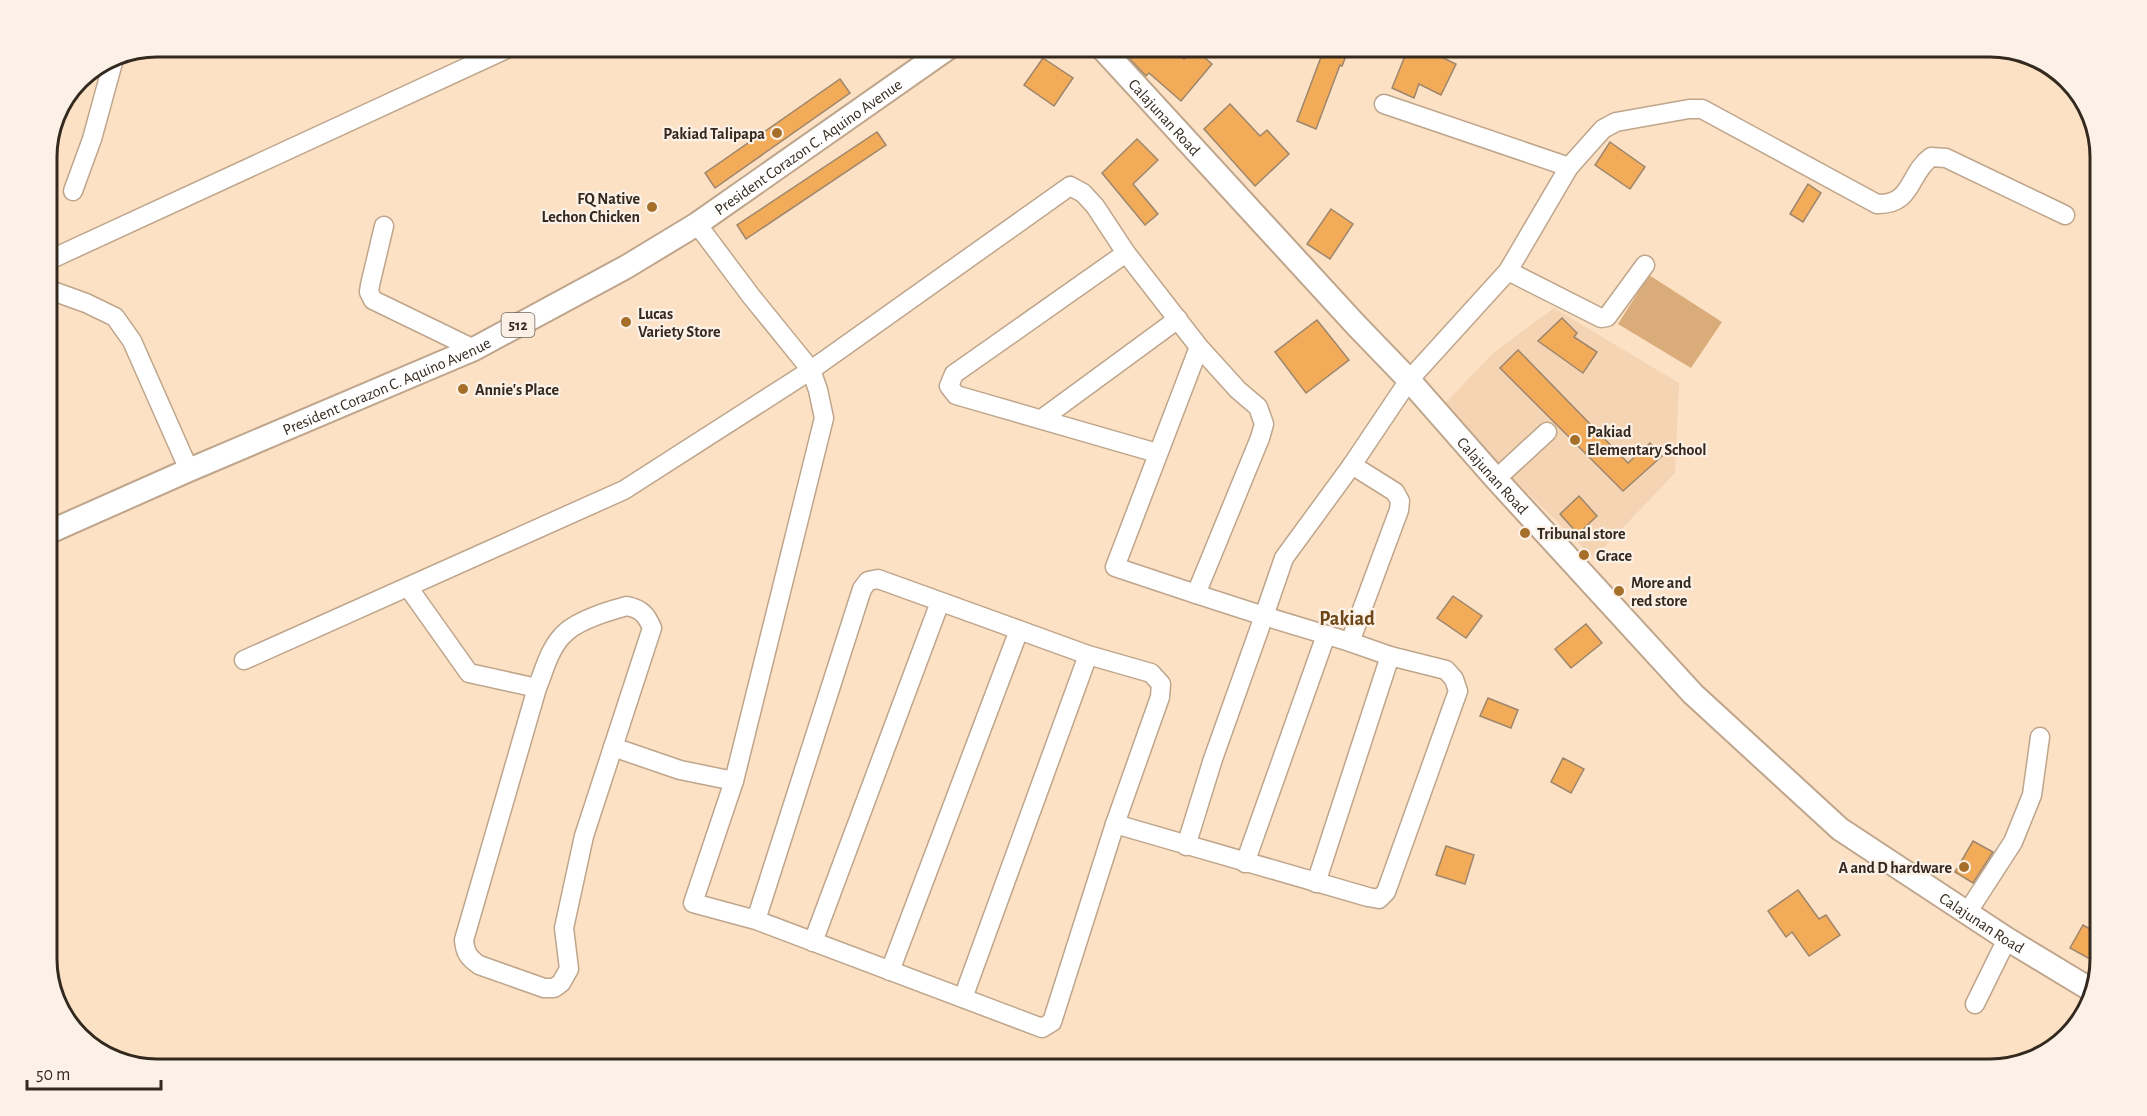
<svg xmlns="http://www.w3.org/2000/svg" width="2147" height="1116" font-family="'Alegreya Sans',sans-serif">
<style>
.built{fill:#f4d4b3}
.green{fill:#daac7a}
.building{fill:#f1ab59;stroke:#9e866c;stroke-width:1.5}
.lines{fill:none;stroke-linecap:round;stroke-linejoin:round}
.minor-casing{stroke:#bea58b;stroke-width:21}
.major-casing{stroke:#bea58b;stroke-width:26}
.minor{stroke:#fff;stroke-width:18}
.major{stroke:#fff;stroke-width:22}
.poi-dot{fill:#a56f2a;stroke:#fcf1e6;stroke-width:2}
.labels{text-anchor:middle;stroke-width:4.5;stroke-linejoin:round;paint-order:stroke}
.shield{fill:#fcf1e6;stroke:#6f655a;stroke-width:1.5}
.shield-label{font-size:15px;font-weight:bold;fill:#33291e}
.street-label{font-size:16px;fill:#33291e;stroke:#fcf1e6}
.poi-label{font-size:16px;font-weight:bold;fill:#33291e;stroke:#fcf1e6;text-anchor:start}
.quarter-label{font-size:20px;font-weight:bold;fill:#6c4617;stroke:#fcf1e6}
.rim{fill:none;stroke:#33291e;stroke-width:3}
</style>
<rect width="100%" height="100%" fill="#fce1c5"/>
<path class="built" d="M1554,308L1679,383L1675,473L1594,558L1441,408L1492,354Z"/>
<path class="green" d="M1649,275L1722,322L1691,368L1618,324Z"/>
<g class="building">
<path d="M1140,46H1170L1184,59L1194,48L1212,64L1181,101L1149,73L1146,76L1129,58Z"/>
<path d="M1350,46L1342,66L1340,65L1316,129L1297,121L1321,57L1296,46Z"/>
<path d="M1409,46H1426L1434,50L1433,53L1456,64L1441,95L1419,84L1414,98L1392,88Z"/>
<path d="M1043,58L1073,78L1054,106L1024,85Z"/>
<path d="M840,79L850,93L715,188L705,173Z"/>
<path d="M1230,104L1260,136L1267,130L1289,154L1255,186L1204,129Z"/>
<path d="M877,132L886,145L746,239L737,225Z"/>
<path d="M1137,139L1158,160L1133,184L1158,214L1145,225L1102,173Z"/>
<path d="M1610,142L1645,167L1630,189L1595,165Z"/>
<path d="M1808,184L1821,193L1803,222L1790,214Z"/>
<path d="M1331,209L1353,224L1330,259L1307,244Z"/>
<path d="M1562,318L1577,333L1574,337L1597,352L1583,373L1538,341Z"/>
<path d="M1317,320L1349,360L1306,393L1275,352Z"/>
<path d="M1518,350L1628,463L1650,443L1662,456L1623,491L1500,368Z"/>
<path d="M1579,496L1597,516L1578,534L1560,514Z"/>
<path d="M1453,596L1482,616L1466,638L1437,618Z"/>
<path d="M1586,624L1602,643L1571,668L1555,649Z"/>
<path d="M1488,698L1518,710L1511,728L1480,716Z"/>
<path d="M1563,758L1584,769L1571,793L1551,782Z"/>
<path d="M1973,841L1993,852L1973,883L1955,872Z"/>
<path d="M1446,846L1474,855L1465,884L1436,875Z"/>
<path d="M1798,890L1819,919L1826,915L1840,935L1809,956L1792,932L1786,937L1768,911Z"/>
<path d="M2083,925L2100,935L2099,964L2070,948Z"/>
</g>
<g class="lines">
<g class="minor-casing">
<g id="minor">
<path d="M1384,104L1569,167"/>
<path d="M73,191L92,139L115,55"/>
<path d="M697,224L751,296L811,370L818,390L824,418L734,781L693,903L756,920L1042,1028L1052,1022L1115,824L1160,697L1161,684L1151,673L1088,655L878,579L868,581L862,589L756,920"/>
<path d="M384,226L370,285L369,292L373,300L474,349"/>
<path d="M1126,253L954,374L949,386L956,395L1157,453"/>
<path d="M47,261L513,46"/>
<path d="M1508,271L1601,318L1607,317L1645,265"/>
<path d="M47,289L86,303L115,317L132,341L189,470"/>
<path d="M1043,418L1178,319"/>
<path d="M1496,479L1547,432"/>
<path d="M408,587L469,673L537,688"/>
<path d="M627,606C641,609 646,614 652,628L584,836L564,928L569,969L561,983L554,988H544L479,965C469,958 465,953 464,940L537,688C544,671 549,650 562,636C575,621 608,611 627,606Z"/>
<path d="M1350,642L1264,616L1284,558L1352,465"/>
<path d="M244,660L624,490L811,370L1070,186L1083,193L1095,206L1126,253L1199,347L1238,390L1258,407L1264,424L1260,438L1196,594L1115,567L1199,347"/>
<path d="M613,747L680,770L734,781"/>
<path d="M1115,824L1368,897L1379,899L1386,892L1458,691L1454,679L1446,670L1390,656L1350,642L1399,510L1400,501L1395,492L1352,465L1409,380L1508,271L1569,167L1603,129L1616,122L1689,109H1702L1877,204C1913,205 1908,174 1931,157L1946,158L2065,215"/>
<path d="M1186,846L1213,759L1264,616L1196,594"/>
<path d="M1245,863L1326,635"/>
<path d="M1316,883L1390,656"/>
<path d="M1967,913L2013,842L2032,795L2040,737"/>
<path d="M813,942L940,602"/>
<path d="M890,971L1019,630"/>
<path d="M963,998L1088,655"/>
<path d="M1975,1004L2007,939"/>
</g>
</g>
<g class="major-casing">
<g id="major">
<path id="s1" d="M1100,46L1356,325L1409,380L1496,479L1693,694L1840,829L2007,939L2093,991"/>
<path id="s2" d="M47,533L189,470L474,349L626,267L697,224L951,46"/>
</g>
</g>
<use href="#minor" class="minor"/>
<use href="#major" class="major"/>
</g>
<g class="poi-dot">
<circle cx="777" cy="133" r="6"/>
<circle cx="652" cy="207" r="6"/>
<circle cx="626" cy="322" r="6"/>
<circle cx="463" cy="389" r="6"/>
<circle cx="1575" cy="440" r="6"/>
<circle cx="1525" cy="533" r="6"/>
<circle cx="1584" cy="555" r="6"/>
<circle cx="1619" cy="591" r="6"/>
<circle cx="1964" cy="867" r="6"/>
</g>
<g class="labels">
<rect class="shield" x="501.5" y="313" width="33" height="24" rx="4.5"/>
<g class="shield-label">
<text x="518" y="330">512</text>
</g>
<g class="street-label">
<text dy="6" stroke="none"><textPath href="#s1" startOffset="96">Calajunan Road</textPath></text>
<text dy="6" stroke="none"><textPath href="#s2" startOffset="856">President Corazon C. Aquino Avenue</textPath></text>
<text dy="6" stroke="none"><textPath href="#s2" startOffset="370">President Corazon C. Aquino Avenue</textPath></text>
<text dy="6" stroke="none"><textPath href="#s1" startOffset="582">Calajunan Road</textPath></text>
<text dy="6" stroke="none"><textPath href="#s1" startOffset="1248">Calajunan Road</textPath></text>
</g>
<g class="poi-label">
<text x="765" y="139" text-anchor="end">Pakiad Talipapa</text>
<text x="640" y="204" text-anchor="end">FQ Native<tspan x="640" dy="18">Lechon Chicken</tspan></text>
<text x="638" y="319">Lucas<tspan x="638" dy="18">Variety Store</tspan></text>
<text x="475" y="395">Annie's Place</text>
<text x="1587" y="437">Pakiad<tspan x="1587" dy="18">Elementary School</tspan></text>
<text x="1537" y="539">Tribunal store</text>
<text x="1596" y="561">Grace</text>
<text x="1631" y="588">More and<tspan x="1631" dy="18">red store</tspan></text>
<text x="1952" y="873" text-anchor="end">A and D hardware</text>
</g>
<g class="quarter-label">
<text x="1347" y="625">Pakiad</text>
</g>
</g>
<path d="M0 0H2147V1116H0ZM157 57H1990A100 100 0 0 1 2090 157V959A100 100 0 0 1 1990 1059H157A100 100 0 0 1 57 959V157A100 100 0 0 1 157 57Z" fill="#fcf1e6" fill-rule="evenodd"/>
<path class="rim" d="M157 57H1990A100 100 0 0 1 2090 157V959A100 100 0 0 1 1990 1059H157A100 100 0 0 1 57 959V157A100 100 0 0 1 157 57Z"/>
<path d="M27 1080v9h134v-9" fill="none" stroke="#33291e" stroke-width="3"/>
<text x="36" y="1080" font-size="18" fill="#33291e" stroke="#fcf1e6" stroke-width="4.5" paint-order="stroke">50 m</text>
</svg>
